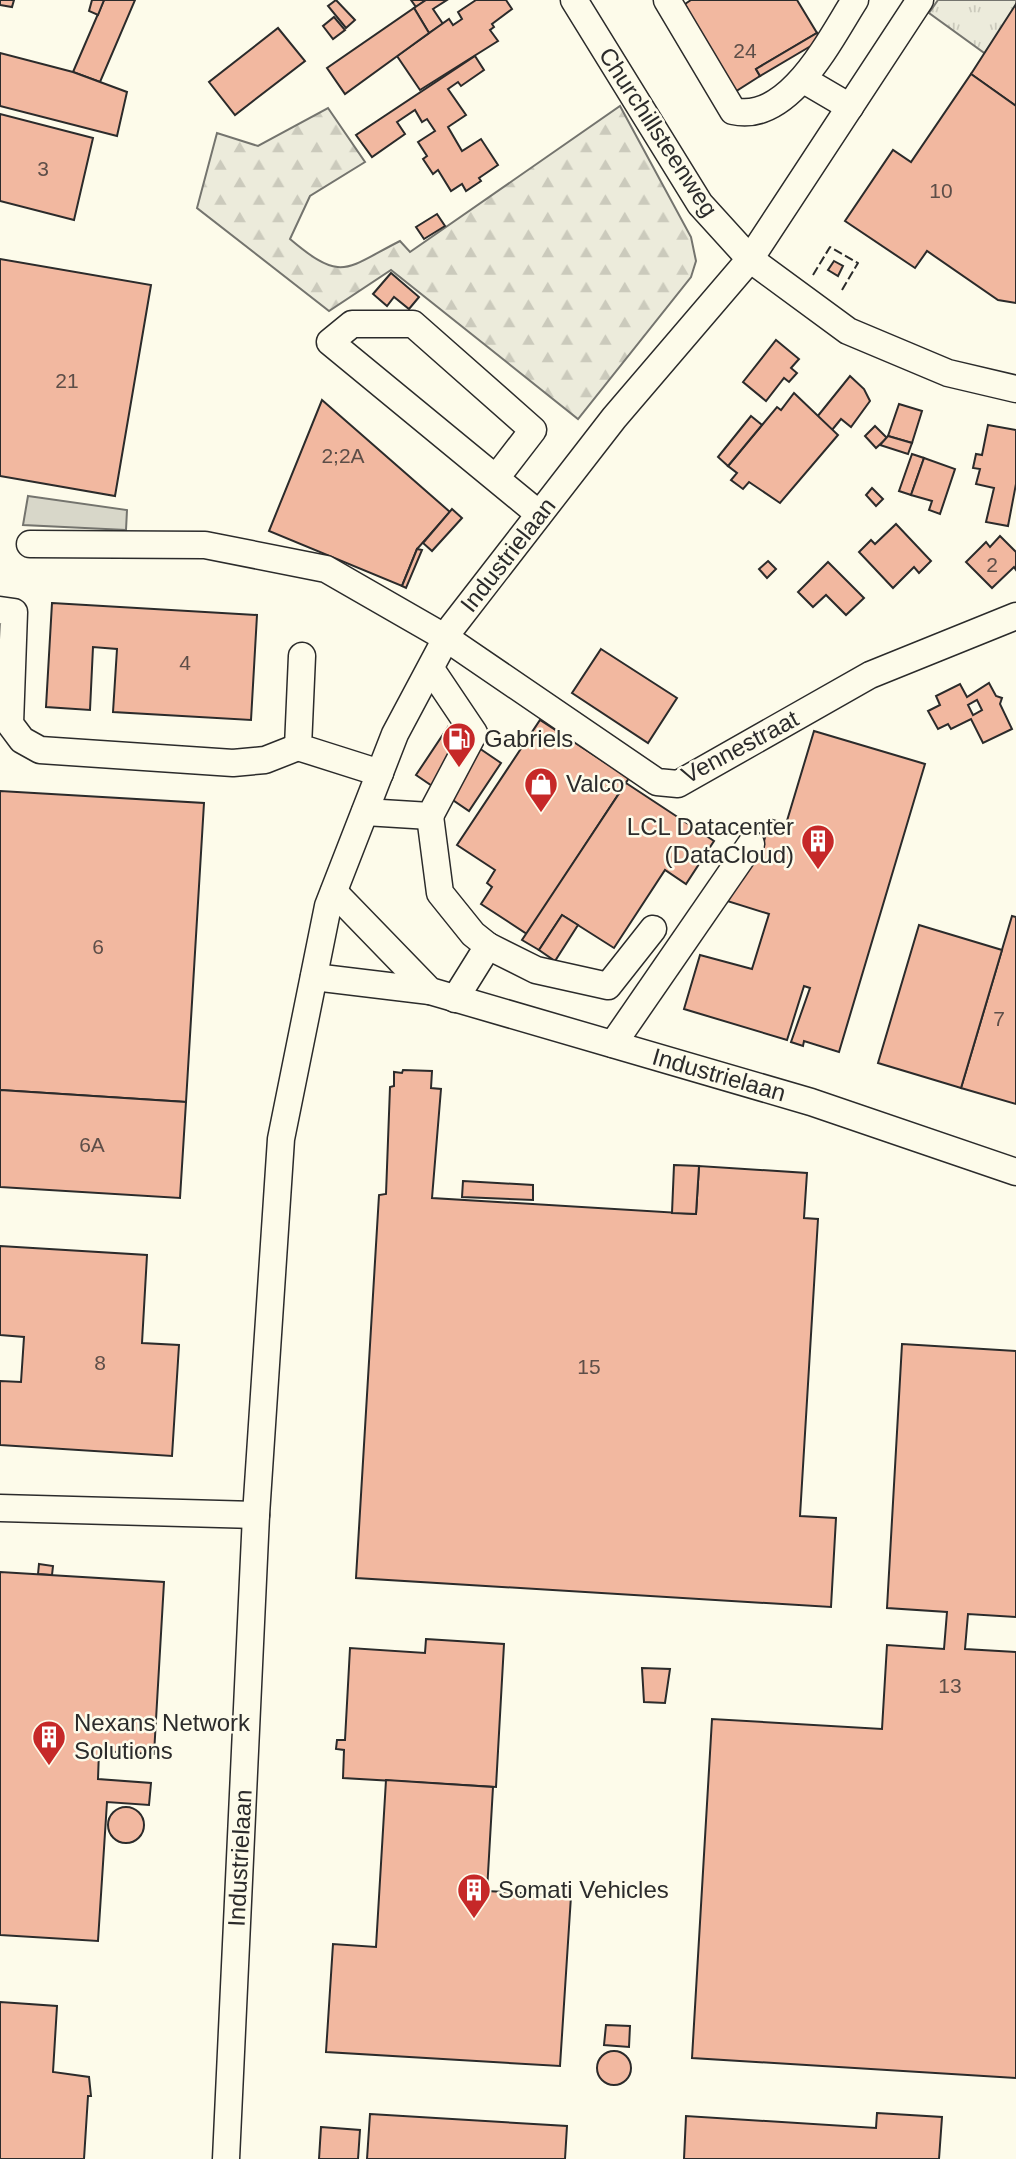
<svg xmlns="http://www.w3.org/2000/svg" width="1016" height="2159" font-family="Helvetica,sans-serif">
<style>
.grass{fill:url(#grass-tufts);stroke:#74746e;stroke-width:2}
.forest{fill:url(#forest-firs);stroke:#74746e;stroke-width:2}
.water{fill:#d8d7c9;stroke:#74746e;stroke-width:2}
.building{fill:#f2b8a0;stroke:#2b2b2b;stroke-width:2;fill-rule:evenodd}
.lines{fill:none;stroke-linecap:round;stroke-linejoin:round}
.minor-casing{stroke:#2b2b2b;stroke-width:29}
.minor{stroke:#fdfbea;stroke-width:26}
.fence{stroke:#2b2b2b;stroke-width:2;stroke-dasharray:9 3.5;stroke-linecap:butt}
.labels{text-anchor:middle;stroke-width:5;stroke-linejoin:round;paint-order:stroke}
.number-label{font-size:21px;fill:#5d4e48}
.street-label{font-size:24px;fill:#2b2b2b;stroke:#fdfbea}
.poi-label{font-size:24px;fill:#2b2b2b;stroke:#fdfbea;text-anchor:start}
</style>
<defs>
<pattern id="grass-tufts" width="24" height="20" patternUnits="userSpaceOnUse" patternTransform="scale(1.75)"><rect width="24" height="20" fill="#ecebdb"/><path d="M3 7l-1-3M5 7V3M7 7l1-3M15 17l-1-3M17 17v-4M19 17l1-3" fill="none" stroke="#cbcabc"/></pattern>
<pattern id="forest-firs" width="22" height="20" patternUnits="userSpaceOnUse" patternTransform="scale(1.75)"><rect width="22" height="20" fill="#ecebdb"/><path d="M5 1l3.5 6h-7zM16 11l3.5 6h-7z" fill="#cbcabc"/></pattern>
</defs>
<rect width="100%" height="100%" fill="#fdfbea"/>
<path class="grass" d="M938,0H1016V76L929,13Z"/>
<path class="forest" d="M620,106L691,237L696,261L691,277L578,419L391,270L329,311L197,208L217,133L258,146L328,108L365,162L310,196L290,239C342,283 345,269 400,241L410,252Z"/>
<path class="water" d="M28,496L127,510L126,530L23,525Z"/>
<g class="building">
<path d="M0,0H14L12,7L0,5Z"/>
<path d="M104,0H135L100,82L73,72Z"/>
<path d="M104,0L98,15L89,11L92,0Z"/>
<path d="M336,0L355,20L346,28L328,6Z"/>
<path d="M411,0H426L416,7Z"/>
<path d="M426,0H447L433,9L443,24L429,33L414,8Z"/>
<path d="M476,0H506L512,9L492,24L494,27L490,30L498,41L420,90L397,56L449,19L453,25L462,19L458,12Z"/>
<path d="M691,0H797L817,33L756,69L760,76L730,95L685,4Z"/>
<path d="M1016,4V106L971,74Z"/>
<path d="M414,8L429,33L345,94L327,68Z"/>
<path d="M334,17L345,30L333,39L323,26Z"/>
<path d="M278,28L305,61L235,115L209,82Z"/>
<path d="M817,33L821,40L760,76L756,69Z"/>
<path d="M0,53L73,72L127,92L117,136L0,106Z"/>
<path d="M475,56L484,70L461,86L458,82L448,89L466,115L448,127L462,151L481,139L498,165L479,178L481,181L466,191L462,184L451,191L438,170L433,174L423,159L427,156L418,142L435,131L427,119L422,122L415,110L397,122L405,134L372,157L356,135Z"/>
<path d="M971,74L1016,106V303L998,300L927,251L915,268L845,221L893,150L911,162Z"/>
<path d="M0,114L93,138L74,220L0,201Z"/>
<path d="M437,214L445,226L424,239L416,227Z"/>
<path d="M0,259L151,285L115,496L0,476Z"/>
<path d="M834,261L843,266L838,276L828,270Z"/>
<path d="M391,273L419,297L409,309L394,297L387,306L373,294Z"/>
<path d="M776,340L799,359L791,368L797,373L789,382L784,378L766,401L743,382Z"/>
<path d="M850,376L864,389L870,401L851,427L841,419L832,430L817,417Z"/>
<path d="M794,393L838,435L780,503L749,482L743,489L731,480L737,473L728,466L777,407L781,410Z"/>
<path d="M322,400L450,512L417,549L402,586L269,531Z"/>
<path d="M899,404L922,411L912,443L888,436Z"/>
<path d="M751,416L762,425L728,466L718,457Z"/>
<path d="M988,425L1016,430V484L1008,526L986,522L994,488L976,484L980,469L973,468L976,454L982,455Z"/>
<path d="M875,426L887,438L876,448L865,436Z"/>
<path d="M888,436L912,443L908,454L880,445Z"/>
<path d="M912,454L924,458L911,495L899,491Z"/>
<path d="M924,458L955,469L940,514L929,510L932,501L911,495Z"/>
<path d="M872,488L883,499L876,506L866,495Z"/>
<path d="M452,509L462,518L432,551L423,543Z"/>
<path d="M896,524L931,561L919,573L914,567L893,588L859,552L871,540L875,544Z"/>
<path d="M1000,536L1016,552V570L1014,567L992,588L966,562L986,542L990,547Z"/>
<path d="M417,549L422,550L406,588L402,586Z"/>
<path d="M768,561L776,569L767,578L759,569Z"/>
<path d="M828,562L864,598L846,615L826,595L813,607L798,592Z"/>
<path d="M52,603L257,615L251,720L113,712L117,649L93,647L90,710L46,707Z"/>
<path d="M601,649L677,698L648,743L572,693Z"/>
<path d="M989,683L996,696L1002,698L1000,704L1012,729L983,743L971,719L951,729L948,724L938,729L928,711L940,705L936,696L960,684L967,697ZM977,700L982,710L973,715L968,705Z"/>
<path d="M540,720L629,778L527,934L481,904L492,887L487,883L495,870L457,845Z"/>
<path d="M448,727L501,763L469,811L416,775Z"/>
<path d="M814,731L925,764L839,1052L804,1041L803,1046L791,1042L810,988L804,986L787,1040L684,1009L700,955L752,969L769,914L724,900L764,841L770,819L786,824Z"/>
<path d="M626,783L714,841L686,884L665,870L614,948L562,915L539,950L522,940Z"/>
<path d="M0,791L204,803L186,1102L0,1090Z"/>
<path d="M562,915L578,925L555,961L539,950Z"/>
<path d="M1012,916L1016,917V1104L961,1088Z"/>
<path d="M919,925L1002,950L961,1088L878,1063Z"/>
<path d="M403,1070L432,1071L431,1088L441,1089L432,1198L696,1214L699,1166L807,1173L804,1218L818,1219L800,1516L836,1518L831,1607L356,1578L379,1195L386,1194L390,1087L394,1086V1072L402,1073Z"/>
<path d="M0,1090L186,1102L180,1198L0,1187Z"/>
<path d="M674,1165L699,1166L696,1214L672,1213Z"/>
<path d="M463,1181L533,1185V1200L462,1197Z"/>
<path d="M0,1246L147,1255L142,1343L179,1345L172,1456L0,1445V1381L21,1382L24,1337L0,1335Z"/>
<path d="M902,1344L1016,1351V1617L968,1614L965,1649L1016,1652V2078L692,2058L712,1719L882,1729L887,1645L944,1649L947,1612L887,1608Z"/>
<path d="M39,1564L53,1566L52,1575L38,1574Z"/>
<path d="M0,1572L164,1582L154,1754L99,1751L98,1779L151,1783L149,1805L107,1802L98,1941L0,1935Z"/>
<path d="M426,1639L504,1644L496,1787L343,1778L344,1750L336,1749L337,1740H345L350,1648L425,1653Z"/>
<path d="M642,1668L670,1669L665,1703L644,1702Z"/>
<path d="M386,1780L493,1787L487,1891L571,1896L560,2066L326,2052L333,1944L376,1947Z"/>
<circle cx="126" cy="1825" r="18"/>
<path d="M0,2002L57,2006L53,2072L89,2077L91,2096H88L84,2159H0Z"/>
<path d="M606,2025L630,2026L629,2047L604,2045Z"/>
<circle cx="614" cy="2068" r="17"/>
<path d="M877,2113L942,2117L939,2159H684L686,2116L876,2128Z"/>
<path d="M370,2114L567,2126L565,2159H367Z"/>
<path d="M321,2127L360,2130L358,2159H319Z"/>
</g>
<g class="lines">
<g class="minor-casing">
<g id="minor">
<path d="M574,0L700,204L750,259L848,331L948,373L1016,389"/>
<path d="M667,0L733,111C789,124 830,39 855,0"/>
<path d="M804,80L850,107"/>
<path d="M496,478L533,430L413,324H352L330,342L539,514"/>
<path d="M30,544L205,545L326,569L446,638L657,782L678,784L870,675L1016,616"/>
<path d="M0,610L14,612L10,724L22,740L40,750L233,763L265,760L298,747"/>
<path d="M302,656L298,747L380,773"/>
<path d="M365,812L430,816L474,733L431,669"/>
<path d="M430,816L440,893L473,934L488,946L455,999"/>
<path d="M334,892L430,991L811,1102L1016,1172"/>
<path d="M488,946L536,970L608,986L653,929"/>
<path d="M314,977L430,991"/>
<path d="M613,1044L751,844"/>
<path d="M0,1508L256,1515"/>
<path d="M226,2159L256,1515L281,1139L328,906L395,734L452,627L614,418L750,259L920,0"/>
</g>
</g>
<use href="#minor" class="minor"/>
<path class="fence" d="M813,275L830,247L858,263L842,290"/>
</g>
<defs>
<g id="fuel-pin" transform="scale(1.75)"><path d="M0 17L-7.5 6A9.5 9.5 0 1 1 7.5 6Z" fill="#c62828" stroke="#fdfbea"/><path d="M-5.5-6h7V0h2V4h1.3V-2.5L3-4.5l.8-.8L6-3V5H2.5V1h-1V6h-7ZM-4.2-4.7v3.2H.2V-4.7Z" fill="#fff"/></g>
<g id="shop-pin" transform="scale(1.75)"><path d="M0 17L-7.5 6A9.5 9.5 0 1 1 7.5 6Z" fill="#c62828" stroke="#fdfbea"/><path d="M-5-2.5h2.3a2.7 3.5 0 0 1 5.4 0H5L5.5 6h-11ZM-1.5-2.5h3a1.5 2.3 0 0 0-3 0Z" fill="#fff"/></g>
<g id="building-pin" transform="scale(1.75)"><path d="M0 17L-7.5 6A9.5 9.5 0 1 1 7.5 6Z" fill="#c62828" stroke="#fdfbea"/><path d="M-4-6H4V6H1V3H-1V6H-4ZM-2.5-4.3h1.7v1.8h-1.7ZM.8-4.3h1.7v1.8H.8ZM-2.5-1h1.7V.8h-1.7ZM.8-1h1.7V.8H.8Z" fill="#fff"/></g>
</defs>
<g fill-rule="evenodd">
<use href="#fuel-pin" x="459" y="739"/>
<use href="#shop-pin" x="541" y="784"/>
<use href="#building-pin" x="818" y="841"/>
<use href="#building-pin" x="49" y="1737"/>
<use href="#building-pin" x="474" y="1890"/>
</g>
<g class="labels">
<g class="number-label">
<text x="745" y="58">24</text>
<text x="43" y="176">3</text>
<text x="941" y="198">10</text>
<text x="67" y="388">21</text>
<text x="343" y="463">2;2A</text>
<text x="992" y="572">2</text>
<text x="185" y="670">4</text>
<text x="98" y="954">6</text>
<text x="999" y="1026">7</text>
<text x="92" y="1152">6A</text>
<text x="100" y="1370">8</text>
<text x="589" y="1374">15</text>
<text x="950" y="1693">13</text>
</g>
<g class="street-label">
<text transform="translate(658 132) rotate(57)" y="8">Churchillsteenweg</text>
<text transform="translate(508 555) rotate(-52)" y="8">Industrielaan</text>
<text transform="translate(740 747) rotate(-28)" y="8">Vennestraat</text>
<text transform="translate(719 1075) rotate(16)" y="8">Industrielaan</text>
<text transform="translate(240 1858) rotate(-87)" y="8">Industrielaan</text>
</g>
<g class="poi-label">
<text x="484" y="747">Gabriels</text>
<text x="566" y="792">Valco</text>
<text x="794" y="835" text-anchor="end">LCL Datacenter<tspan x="794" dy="28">(DataCloud)</tspan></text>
<text x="74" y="1731">Nexans Network<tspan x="74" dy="28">Solutions</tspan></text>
<text x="498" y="1898">Somati Vehicles</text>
</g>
</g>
</svg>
